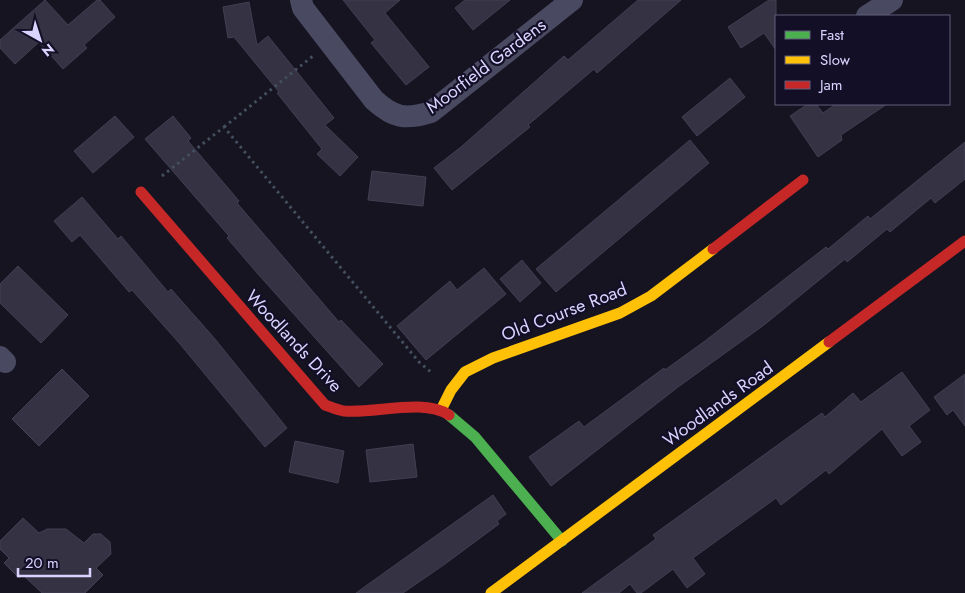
<svg xmlns="http://www.w3.org/2000/svg" width="965" height="593" font-family="Jost,sans-serif">
<style>
.building{fill:#343243;stroke:#433f54}
.lines{fill:none;stroke-linecap:round;stroke-linejoin:round}
.path{stroke:#44505f;stroke-width:3;stroke-dasharray:2.5 4;stroke-linecap:butt}
.street{stroke:#4a4962;stroke-width:22}
.fast{stroke:#4caf50;stroke-width:11}
.slow{stroke:#ffc107;stroke-width:11}
.jam{stroke:#c62828;stroke-width:11}
.labels{text-anchor:middle;stroke-width:4.5;stroke-linejoin:round;paint-order:stroke}
.street-label{font-size:18px;fill:#d9d4ff;stroke:#130f26}
</style>
<rect width="100%" height="100%" fill="#161421"/>
<g class="building">
<path d="M45,0L68,25L97,0H100L115,17L84,45L87,48L63,69L39,42L15,64L0,48V40Z"/>
<path d="M343,0H400L385,13L429,67L406,85L371,43L375,40Z"/>
<path d="M465,0H510L473,30L455,8Z"/>
<path d="M638,0H681L597,73L594,69L528,125L530,127L452,190L434,168L461,147L564,56L568,60Z"/>
<path d="M769,0H776V50L764,33L741,48L728,27Z"/>
<path d="M249,2L257,45L268,36L334,118L325,125L358,157L340,176L317,154L322,149L277,93L279,92L234,37L228,38L223,7Z"/>
<path d="M730,78L745,97L697,136L682,117Z"/>
<path d="M808,104H816L823,113L836,104H887L841,135L842,140L818,157L790,116Z"/>
<path d="M115,116L134,137L93,173L74,151Z"/>
<path d="M173,116L191,138L188,141L239,201L237,203L339,322L341,320L383,364L359,387L258,274L227,238L229,236L145,139Z"/>
<path d="M690,140L709,163L556,292L536,269Z"/>
<path d="M965,142V179L935,203L931,198L890,232L887,229L847,262L845,259L764,325L678,387L551,486L529,457L579,421L584,427L664,368L665,370L705,341L826,247L828,249L868,216L870,219Z"/>
<path d="M372,171L426,177L423,206L368,200Z"/>
<path d="M82,197L118,239L121,236L168,292L171,289L215,339L287,428L265,447L180,344L132,290L129,292L80,235L72,242L54,221Z"/>
<path d="M522,260L541,283L520,302L500,279Z"/>
<path d="M18,266L68,315L41,343L0,303V284Z"/>
<path d="M484,268L506,294L426,360L397,326L450,281L457,290Z"/>
<path d="M62,369L89,396L39,446L12,419Z"/>
<path d="M902,372L930,410L909,426L921,442L902,456L882,429L829,474L826,470L781,505L776,498L693,558L705,574L687,588L673,569L641,593H637L630,584L619,593H582L656,539L653,535L822,413L825,417L853,393L861,402Z"/>
<path d="M965,374V426L953,410L947,415L934,397Z"/>
<path d="M295,441L344,451L338,483L289,472Z"/>
<path d="M413,444L417,477L370,482L366,450Z"/>
<path d="M493,495L506,514L497,521L499,524L445,564L403,593H356Z"/>
<path d="M23,518L39,533L47,529H66L84,543L93,534H101L110,542L111,554L96,568L103,575L85,593H42L23,575L19,578L4,563L9,558L0,549V541Z"/>
</g>
<g class="lines">
<g class="path">
<path d="M224,127L313,56"/>
<path d="M162,176L224,127L419,362L432,373"/>
</g>
<g class="street">
<path d="M301,0L303,8L374,100C394,118 405,120 431,112L572,0"/>
<path d="M867,16L892,0"/>
<path d="M0,357L5,362"/>
</g>
<path class="fast" d="M449,415L475,437L562,541"/>
<g class="slow">
<path d="M441,410L451,390L465,372L493,358L620,313L651,296L713,249"/>
<path d="M491,593L829,342"/>
</g>
<g class="jam">
<path d="M141,192L325,405C331,407 338,410 344,411C375,414 423,398 449,415"/>
<path d="M713,249L803,180"/>
<path d="M829,342L965,241"/>
</g>
</g>
<g class="labels">
<g class="street-label">
<text transform="translate(486 66) rotate(-37)" y="6">Moorfield Gardens</text>
<text transform="translate(564 312) rotate(-21)" y="6">Old Course Road</text>
<text transform="translate(294 341) rotate(47)" y="6">Woodlands Drive</text>
<text transform="translate(718 404) rotate(-36)" y="6">Woodlands Road</text>
</g>
</g>
<rect x="775" y="15" width="175" height="90" fill="#130f26" stroke="#625e7d"/>
<rect x="785" y="31" width="25" height="8" fill="#4caf50" stroke="#625e7d"/>
<text x="820" y="40" font-size="15" fill="#d9d4ff">Fast</text>
<rect x="785" y="56" width="25" height="8" fill="#ffc107" stroke="#625e7d"/>
<text x="820" y="65" font-size="15" fill="#d9d4ff">Slow</text>
<rect x="785" y="81" width="25" height="8" fill="#c62828" stroke="#625e7d"/>
<text x="820" y="90" font-size="15" fill="#d9d4ff">Jam</text>
<g transform="translate(40 40) rotate(141)" stroke="#130f26" stroke-width="4" paint-order="stroke">
<path d="M0-4L9 19L0 12L-9 19Z" fill="#d9d4ff"/>
<text y="-8" font-size="14" font-weight="bold" text-anchor="middle" fill="#d9d4ff">N</text>
</g>
<path d="M18 568v8h72v-8" fill="none" stroke="#d9d4ff" stroke-width="2.5"/>
<text x="25" y="568" font-size="15" fill="#d9d4ff" stroke="#130f26" stroke-width="4" paint-order="stroke">20 m</text>
</svg>
